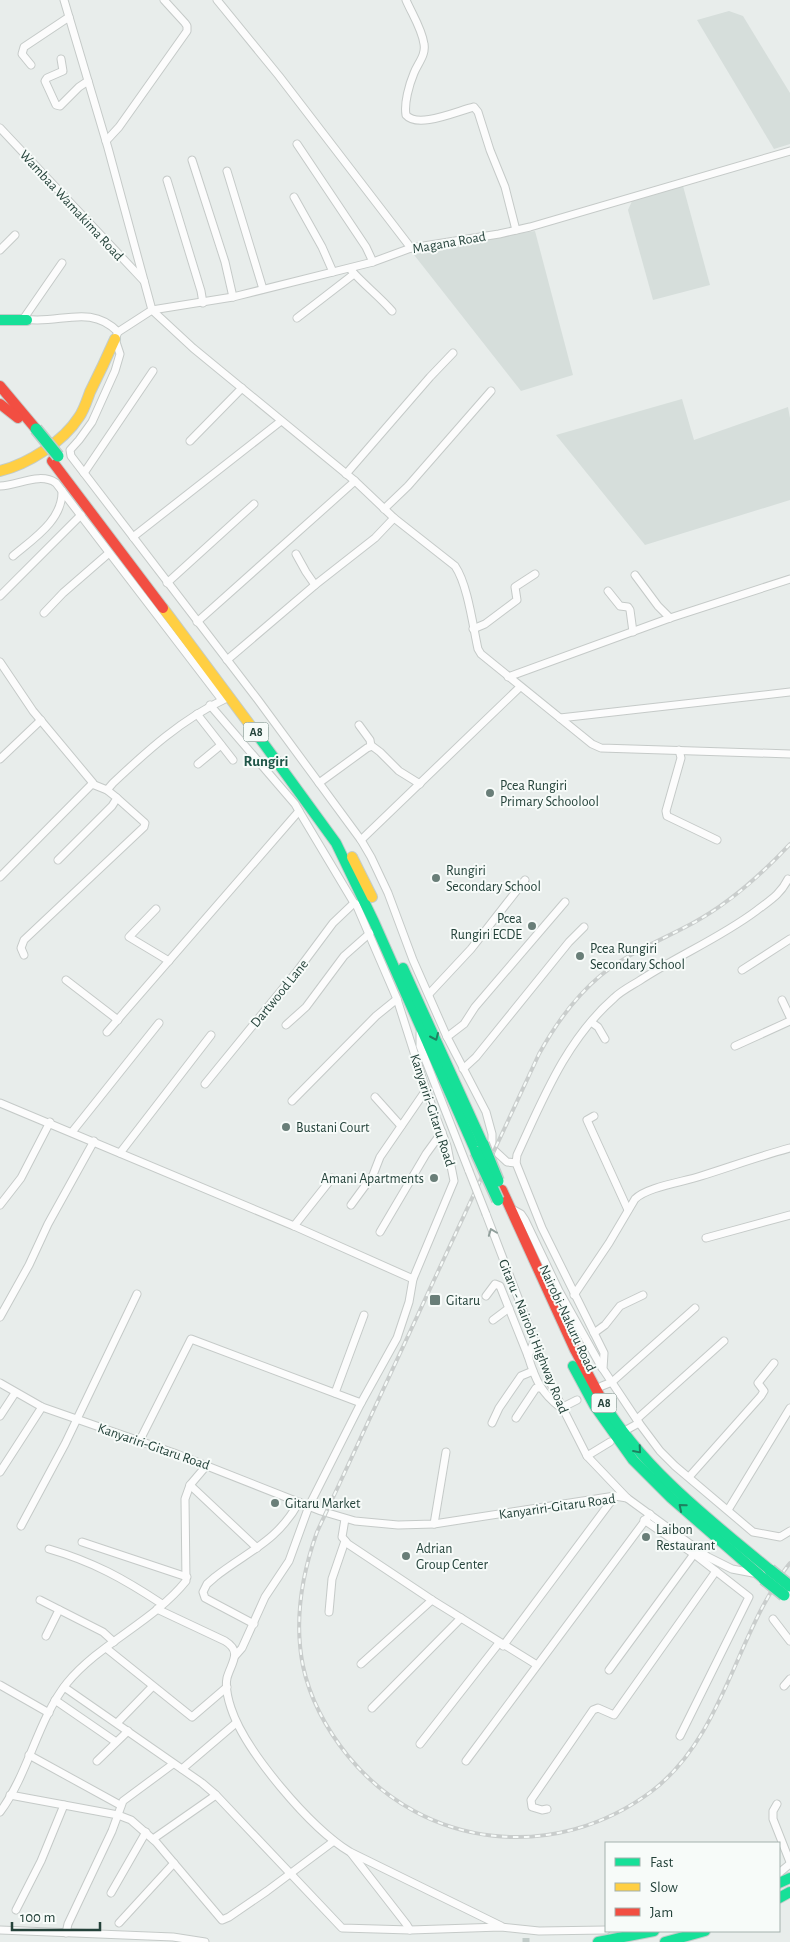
<svg xmlns="http://www.w3.org/2000/svg" width="790" height="1942" font-family="'Alegreya Sans',sans-serif">
<style>
.built{fill:#d6dedb}
.lines{fill:none;stroke-linecap:round;stroke-linejoin:round}
.street-tunnel{stroke:#c1cbc8;stroke-width:7;stroke-dasharray:7 3.5;stroke-linecap:butt}
.street-casing{stroke:#c5cac8;stroke-width:9}
.fast-casing{stroke:#c3ccc9;stroke-width:12}
.slow-casing{stroke:#c3ccc9;stroke-width:12}
.jam-casing{stroke:#c3ccc9;stroke-width:12}
.street{stroke:#fcfcfc;stroke-width:7}
.fast{stroke:#16e098;stroke-width:10}
.slow{stroke:#ffcf43;stroke-width:10}
.jam{stroke:#f24e42;stroke-width:10}
.rail-casing{stroke:#c9cdcc;stroke-width:4}
.rail{stroke:#f7fbf9;stroke-width:2;stroke-dasharray:5.5;stroke-linecap:butt}
.street-bridge-casing{stroke:#c5cac8;stroke-width:9;stroke-linecap:butt}
.fast-bridge-casing{stroke:#c3ccc9;stroke-width:14;stroke-linecap:butt}
.street-bridge{stroke:#fcfcfc;stroke-width:7}
.fast-bridge{stroke:#16e098;stroke-width:11}
.oneway{stroke:#1e8160}
.oneway2{stroke:#909f9b}
.poi-dot{fill:#697e78;stroke:#f7fbf9;stroke-width:2}
.labels{text-anchor:middle;stroke-width:4;stroke-linejoin:round;paint-order:stroke}
.shield{fill:#f7fbf9;stroke:#637a73;stroke-width:1}
.shield-label{font-size:12px;font-weight:bold;fill:#24423a}
.street-label{font-size:14px;fill:#24423a;stroke:#f7fbf9}
.poi-label{font-size:14px;fill:#24423a;stroke:#f7fbf9;text-anchor:start}
.neighbourhood-label{font-size:15px;font-weight:bold;fill:#1f5548;stroke:#f7fbf9}
</style>
<rect width="100%" height="100%" fill="#e8edeb"/>
<g class="built">
<path d="M729,11L743,16L790,93V144L774,149L697,20Z"/>
<path d="M683,186L710,285L653,300L628,210L633,199Z"/>
<path d="M535,231L573,375L521,391L411,251Z"/>
<path d="M682,399L694,440L788,407L790,418V500L645,545L556,435Z"/>
</g>
<g class="lines">
<path class="street-tunnel" d="M526,1938V1942"/>
<g class="street-casing">
<g id="street">
<path d="M64,0L108,148L152,310L193,348L355,481L394,518L455,566C468,585 473,627 478,649L481,654L592,744L601,748L790,754"/>
<path d="M217,0L279,76L411,248"/>
<path d="M406,0C412,14 422,29 424,44C426,55 418,63 414,73C409,85 404,103 406,115C418,129 457,111 474,107L478,112L490,150L505,187L516,230"/>
<path d="M61,59L63,71L47,78L45,81L56,105L60,106L79,87L88,81"/>
<path d="M31,65L22,54L24,47L69,17"/>
<path d="M0,128L144,281"/>
<path d="M106,141L119,127L187,31V26L185,23L164,0"/>
<path d="M297,144L366,247L373,262"/>
<path d="M192,160L225,262L233,297"/>
<path d="M227,171L263,289"/>
<path d="M167,180L201,291L203,303"/>
<path d="M294,197L322,247L333,272"/>
<path d="M0,250L15,235"/>
<path d="M351,270C364,285 379,296 392,311"/>
<path d="M24,318L62,263"/>
<path d="M297,318L354,274"/>
<path d="M25,319C58,325 90,303 118,332"/>
<path d="M190,441L242,388"/>
<path d="M84,473L153,371"/>
<path d="M346,474L430,377L453,353"/>
<path d="M0,486C19,485 40,472 56,483L222,700"/>
<path d="M384,509L408,486L491,391"/>
<path d="M133,537L281,421"/>
<path d="M296,554L306,572L315,585"/>
<path d="M13,556C33,539 63,520 62,491"/>
<path d="M635,575L658,606L670,618"/>
<path d="M167,583L254,504"/>
<path d="M608,591L620,606L628,607L630,610L633,632"/>
<path d="M0,596L81,515"/>
<path d="M44,613L63,593L109,553"/>
<path d="M197,622L355,481"/>
<path d="M473,629L485,624L517,600L515,587L535,574"/>
<path d="M227,660L315,585L375,538L394,518"/>
<path d="M0,662L33,711L93,783"/>
<path d="M508,677L670,618L790,579"/>
<path d="M197,714L233,760"/>
<path d="M560,718L790,692"/>
<path d="M359,725L370,740L371,746"/>
<path d="M679,750L681,758L666,811L667,816L717,840"/>
<path d="M0,759L41,720"/>
<path d="M198,764L221,745"/>
<path d="M319,783L367,748L372,746L380,752L399,771L420,784"/>
<path d="M361,840L520,687"/>
<path d="M58,860L112,806L117,798L107,790L113,783C147,751 182,719 225,699"/>
<path d="M0,877L92,784L107,790"/>
<path d="M156,909L129,937L169,961"/>
<path d="M24,955L21,948L24,940L144,827L145,823L117,798"/>
<path d="M742,970L790,939"/>
<path d="M66,980L118,1020"/>
<path d="M429,994L471,949L525,880"/>
<path d="M782,1000L790,1017"/>
<path d="M591,1022L598,1027L605,1039"/>
<path d="M286,1025L306,1007L344,956L370,933"/>
<path d="M107,1032L299,811L295,804L210,705"/>
<path d="M420,1033V1046L469,1171"/>
<path d="M447,1037L464,1024L475,1007L565,902"/>
<path d="M735,1046L790,1021"/>
<path d="M463,1069L476,1057L569,942L584,927"/>
<path d="M205,1084L298,970L333,923L354,903"/>
<path d="M375,1097L401,1126"/>
<path d="M292,1101L376,1016L397,999"/>
<path d="M0,1103L294,1226L413,1279"/>
<path d="M594,1116L587,1120L628,1210"/>
<path d="M72,1132L159,1023"/>
<path d="M120,1153L211,1035"/>
<path d="M516,1163L507,1162L493,1149L492,1145V1134L486,1112L447,1037L413,960L388,893L371,857L361,840L258,700L71,456L70,450L79,440L92,422L115,371L120,354L115,339L118,332L152,310L233,297L373,262L411,248L499,234L530,227L790,151"/>
<path d="M0,1205L21,1178L50,1122"/>
<path d="M351,1205L373,1175L380,1157L426,1090"/>
<path d="M512,1209L521,1214L525,1220L559,1291L602,1368"/>
<path d="M486,1214L553,1389L587,1456L627,1498L708,1557L732,1569L753,1573"/>
<path d="M294,1226L332,1178"/>
<path d="M380,1232L426,1154L442,1132"/>
<path d="M706,1238L790,1215"/>
<path d="M574,1295L609,1243L635,1199C647,1187 683,1182 701,1176C730,1167 760,1156 790,1148"/>
<path d="M486,1296L495,1284L500,1286L528,1356"/>
<path d="M0,1317L29,1265L48,1224L94,1141"/>
<path d="M493,1320L509,1308"/>
<path d="M594,1333L605,1325L620,1306L643,1295"/>
<path d="M534,1342L528,1356C535,1379 541,1393 561,1408"/>
<path d="M0,1383L42,1407L174,1453L321,1511L355,1521L398,1525L434,1524L615,1496L627,1498"/>
<path d="M602,1386L612,1382L695,1308"/>
<path d="M335,1393L364,1315"/>
<path d="M561,1408L577,1400"/>
<path d="M0,1416L15,1393"/>
<path d="M516,1418L536,1388H540"/>
<path d="M637,1419L724,1341"/>
<path d="M492,1423L499,1408L521,1376L533,1371"/>
<path d="M639,1423L660,1451L675,1466L753,1532L780,1537L790,1531"/>
<path d="M628,1429L639,1423L603,1369L604,1353L542,1228L516,1163L517,1155C543,1099 566,1040 614,998C621,991 631,986 639,981C677,956 720,938 756,911C769,901 781,894 788,879"/>
<path d="M140,1440L191,1339L361,1403"/>
<path d="M587,1456L610,1442"/>
<path d="M0,1472L42,1407"/>
<path d="M689,1477L761,1396L764,1391L758,1383L774,1363"/>
<path d="M190,1485L257,1548"/>
<path d="M728,1510L790,1408"/>
<path d="M345,1519L342,1537L348,1544L432,1600L537,1665"/>
<path d="M644,1520L694,1554L749,1597L680,1736"/>
<path d="M434,1524L446,1452"/>
<path d="M21,1526L65,1444L137,1294"/>
<path d="M82,1542L187,1577"/>
<path d="M49,1549C94,1562 124,1579 162,1604"/>
<path d="M40,1600L103,1632L114,1642"/>
<path d="M157,1609L225,1641C243,1652 231,1663 227,1678C225,1688 228,1699 231,1708C245,1751 311,1829 350,1852L501,1926"/>
<path d="M329,1612L332,1579L345,1541"/>
<path d="M773,1619L790,1641"/>
<path d="M254,1624L205,1598L203,1592L207,1584L215,1577C248,1551 277,1542 299,1502"/>
<path d="M46,1636L59,1610"/>
<path d="M503,1646L615,1496"/>
<path d="M106,1648L192,1717L227,1687"/>
<path d="M235,1656L242,1648L265,1597L289,1561L309,1506L361,1403L397,1338L409,1302L413,1279L454,1181L447,1146L426,1090L397,999L356,904L354,903L299,811"/>
<path d="M361,1664L432,1600"/>
<path d="M609,1670L694,1554"/>
<path d="M0,1685L49,1713"/>
<path d="M784,1686L790,1679"/>
<path d="M64,1687L202,1783L216,1795L342,1928L410,1930L501,1927L539,1931L606,1930"/>
<path d="M55,1700L116,1742"/>
<path d="M372,1708L461,1618"/>
<path d="M117,1723L152,1687"/>
<path d="M420,1744L499,1643"/>
<path d="M29,1755L120,1805"/>
<path d="M97,1761L128,1731"/>
<path d="M466,1761L650,1514"/>
<path d="M182,1769L236,1723"/>
<path d="M10,1795L118,1815L131,1820L156,1842L222,1920L229,1917L267,1891L334,1841"/>
<path d="M777,1804L773,1811V1819L790,1862"/>
<path d="M547,1809L542,1810L532,1807L531,1800L593,1710L598,1708L614,1715L716,1571"/>
<path d="M0,1812C29,1773 37,1721 67,1683C100,1643 153,1622 186,1581L185,1499L190,1485L207,1465"/>
<path d="M153,1839L216,1795"/>
<path d="M351,1853L407,1925L410,1930"/>
<path d="M779,1873L790,1864"/>
<path d="M111,1893L146,1832"/>
<path d="M16,1910L41,1861L64,1805"/>
<path d="M119,1923L174,1863"/>
<path d="M0,1930L173,1937L205,1942"/>
<path d="M66,1933L68,1924L112,1831L123,1801L173,1764"/>
</g>
</g>
<g class="fast-casing">
<g id="fast">
<path d="M0,320H27"/>
<path d="M256,733L336,843L374,922L476,1152"/>
<path d="M403,968L483,1144"/>
<path d="M573,1366L594,1405L633,1460L671,1498L764,1579"/>
<path d="M603,1402C644,1470 710,1520 770,1570"/>
<path d="M779,1883L790,1878"/>
<path d="M779,1898L790,1892"/>
<path d="M598,1942L654,1931"/>
<path d="M665,1942L705,1931"/>
</g>
</g>
<g class="slow-casing">
<g id="slow">
<path d="M0,471C28,464 63,442 79,417C84,410 87,400 90,392C99,374 107,357 115,339"/>
<path d="M163,608L256,733"/>
<path d="M352,857L372,897"/>
</g>
</g>
<g class="jam-casing">
<g id="jam">
<path d="M0,386L36,429"/>
<path d="M0,404L18,418"/>
<path d="M52,461L163,608"/>
<path d="M502,1190L575,1350L603,1402"/>
</g>
</g>
<use href="#street" class="street"/>
<use href="#fast" class="fast"/>
<use href="#slow" class="slow"/>
<use href="#jam" class="jam"/>
<g class="rail-casing">
<path id="rail" d="M790,844C761,875 730,903 693,923C662,940 627,953 600,976C574,998 555,1025 539,1054L317,1532C302,1574 294,1621 303,1666C310,1699 327,1730 348,1756C425,1850 556,1863 652,1791C711,1746 730,1668 763,1606C771,1592 779,1576 790,1563"/>
</g>
<use href="#rail" class="rail"/>
<g class="street-bridge-casing">
<path id="street-bridge" d="M469,1171L486,1214"/>
</g>
<g class="fast-bridge-casing">
<g id="fast-bridge">
<path d="M36,429L58,456"/>
<path d="M483,1144L498,1181"/>
<path d="M476,1152L498,1200"/>
<path d="M770,1570L790,1586"/>
<path d="M764,1579L784,1595"/>
</g>
</g>
<use href="#street-bridge" class="street-bridge"/>
<use href="#fast-bridge" class="fast-bridge"/>
</g>
<defs><path id="oneway-chevron" d="M-2-3.5L2.5 0L-2 3.5" fill="none" stroke-width="1.6" stroke-linecap="round" stroke-linejoin="round" transform="scale(1.25)"/></defs>
<g class="oneway">
<use href="#oneway-chevron" transform="translate(435 1037) rotate(66)"/>
<use href="#oneway-chevron" transform="translate(638 1450) rotate(49)"/>
<use href="#oneway-chevron" transform="translate(682 1507) rotate(-140)"/>
</g>
<use class="oneway2" href="#oneway-chevron" transform="translate(492 1232) rotate(-111)"/>
<g class="poi-dot">
<circle cx="490" cy="793" r="5"/>
<circle cx="436" cy="878" r="5"/>
<circle cx="532" cy="926" r="5"/>
<circle cx="580" cy="956" r="5"/>
<circle cx="286" cy="1127" r="5"/>
<circle cx="434" cy="1178" r="5"/>
<rect x="429" y="1294" width="12" height="12" rx="2.5"/>
<circle cx="275" cy="1503" r="5"/>
<circle cx="646" cy="1537" r="5"/>
<circle cx="406" cy="1556" r="5"/>
</g>
<g class="labels">
<g class="shield">
<rect x="243.5" y="722.5" width="25" height="19" rx="4"/>
<rect x="591.5" y="1393.5" width="25" height="19" rx="4"/>
</g>
<g class="shield-label">
<text x="256" y="736">A8</text>
<text x="604" y="1407">A8</text>
</g>
<g class="street-label">
<text transform="translate(72 205) rotate(47)" y="5">Wambaa Wamakima Road</text>
<text transform="translate(449 242) rotate(-10)" y="5">Magana Road</text>
<text transform="translate(279 993) rotate(-51)" y="5">Dartwood Lane</text>
<text transform="translate(433 1110) rotate(72)" y="5">Kanyariri-Gitaru Road</text>
<text transform="translate(568 1318) rotate(65)" y="5">Nairobi-Nakuru Road</text>
<text transform="translate(534 1336) rotate(68)" y="5">Gitaru - Nairobi Highway Road</text>
<text transform="translate(154 1446) rotate(19)" y="5">Kanyariri-Gitaru Road</text>
<text transform="translate(557 1506) rotate(-8)" y="5">Kanyariri-Gitaru Road</text>
</g>
<g class="poi-label">
<text x="500" y="790">Pcea Rungiri<tspan x="500" dy="16">Primary Schoolool</tspan></text>
<text x="446" y="875">Rungiri<tspan x="446" dy="16">Secondary School</tspan></text>
<text x="522" y="923" text-anchor="end">Pcea<tspan x="522" dy="16">Rungiri ECDE</tspan></text>
<text x="590" y="953">Pcea Rungiri<tspan x="590" dy="16">Secondary School</tspan></text>
<text x="296" y="1132">Bustani Court</text>
<text x="424" y="1183" text-anchor="end">Amani Apartments</text>
<text x="446" y="1305">Gitaru</text>
<text x="285" y="1508">Gitaru Market</text>
<text x="656" y="1534">Laibon<tspan x="656" dy="16">Restaurant</tspan></text>
<text x="416" y="1553">Adrian<tspan x="416" dy="16">Group Center</tspan></text>
</g>
<g class="neighbourhood-label">
<text x="266" y="766">Rungiri</text>
</g>
</g>
<rect x="605" y="1842" width="175" height="90" fill="#f7fbf9" stroke="#a3b1ad"/>
<rect x="615" y="1858" width="25" height="8" fill="#16e098" stroke="#a3b1ad"/>
<text x="650" y="1867" font-size="15" fill="#24423a">Fast</text>
<rect x="615" y="1883" width="25" height="8" fill="#ffcf43" stroke="#a3b1ad"/>
<text x="650" y="1892" font-size="15" fill="#24423a">Slow</text>
<rect x="615" y="1908" width="25" height="8" fill="#f24e42" stroke="#a3b1ad"/>
<text x="650" y="1917" font-size="15" fill="#24423a">Jam</text>
<path d="M12 1922v8h88v-8" fill="none" stroke="#24423a" stroke-width="2.5"/>
<text x="20" y="1922" font-size="15" fill="#24423a" stroke="#f7fbf9" stroke-width="4" paint-order="stroke">100 m</text>
</svg>
